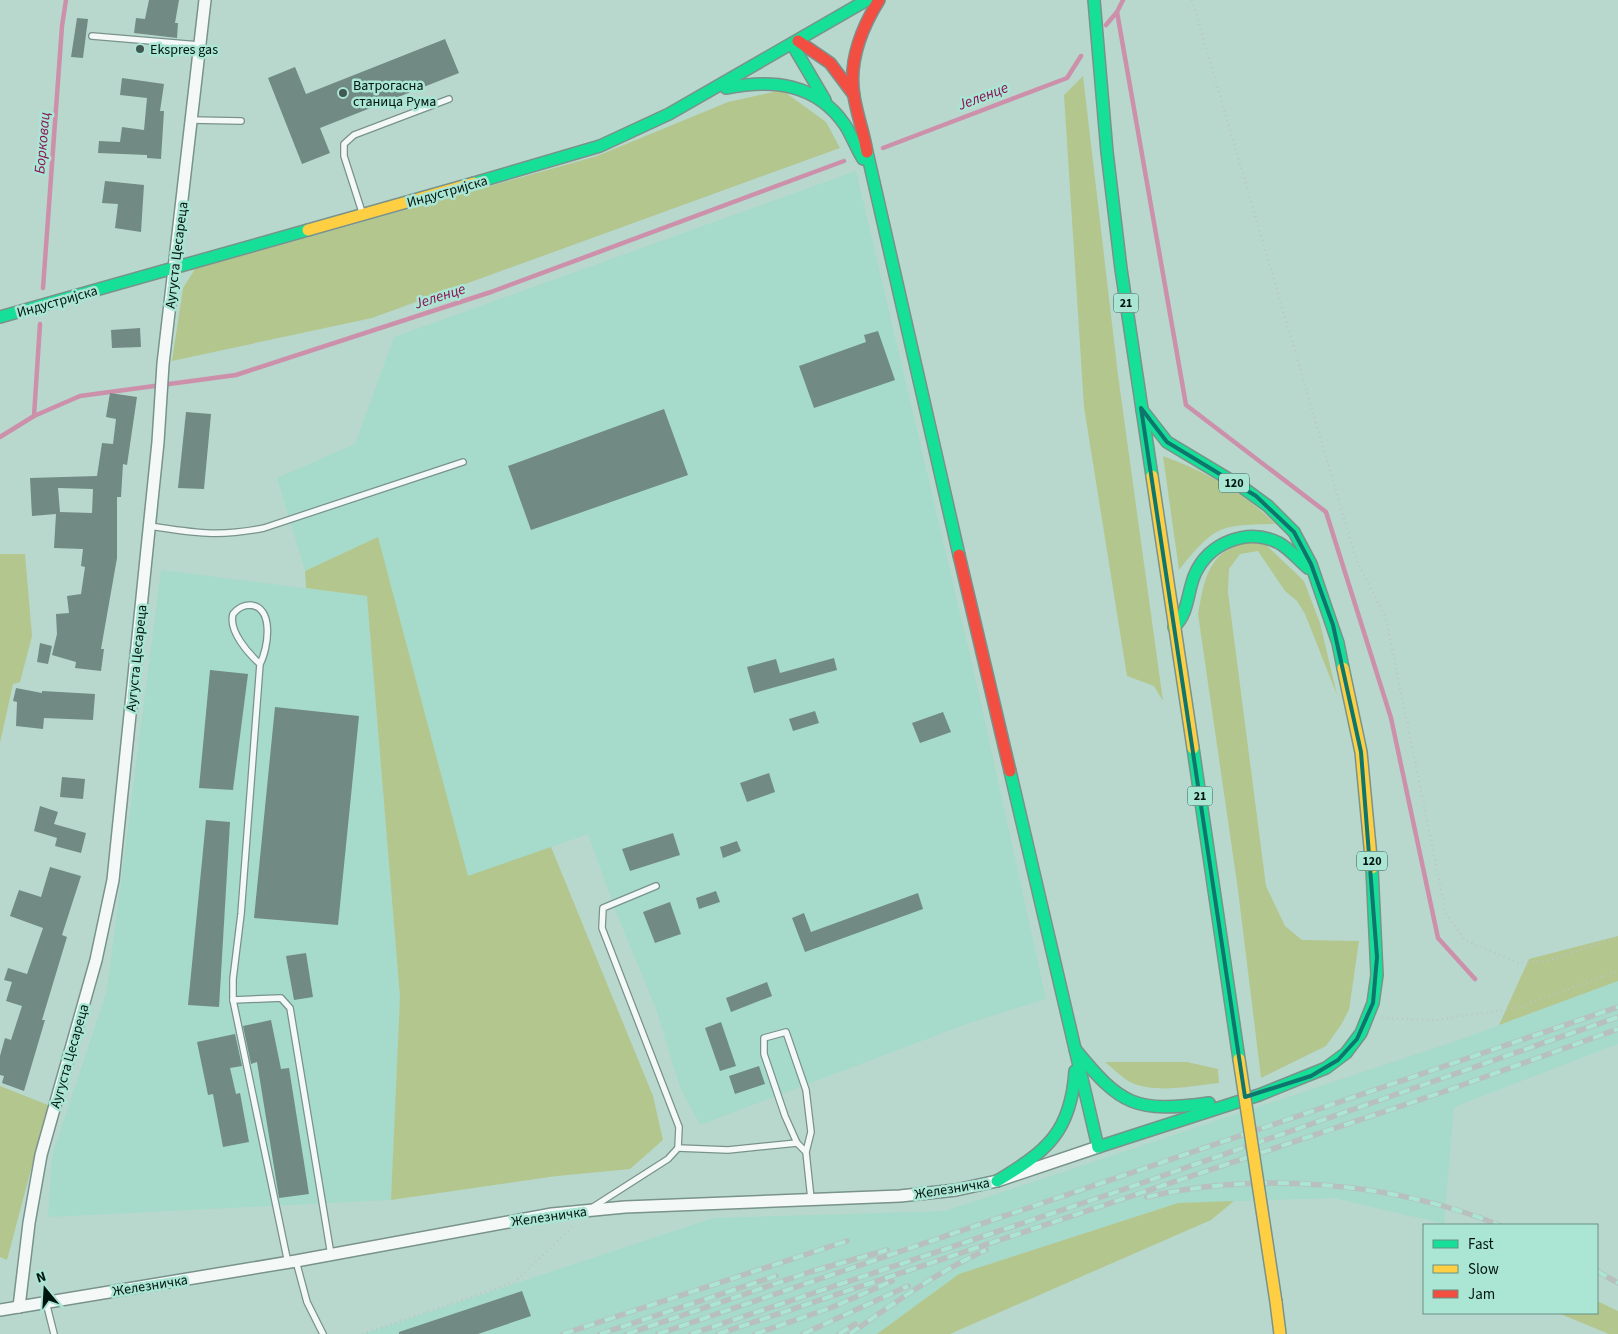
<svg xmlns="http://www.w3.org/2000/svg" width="1618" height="1334" font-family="'Source Sans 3',sans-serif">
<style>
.built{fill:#a6daca}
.green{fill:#b3c68d}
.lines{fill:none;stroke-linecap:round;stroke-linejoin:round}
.stream{stroke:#cc90ab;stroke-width:4.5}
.building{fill:#718a83;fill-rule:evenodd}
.lane-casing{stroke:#79928b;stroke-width:8}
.street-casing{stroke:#79928b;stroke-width:14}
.fast-casing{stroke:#79928b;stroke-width:14}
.slow-casing{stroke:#79928b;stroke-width:14}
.jam-casing{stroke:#79928b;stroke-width:14}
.path{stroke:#bcc5c3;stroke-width:2.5;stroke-dasharray:1 4;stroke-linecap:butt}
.lane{stroke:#f4f9f8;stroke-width:5.5}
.street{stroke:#f4f9f8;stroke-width:11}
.fast{stroke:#16e098;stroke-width:11}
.slow{stroke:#ffcf43;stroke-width:11}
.jam{stroke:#f24e42;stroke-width:11}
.rail-casing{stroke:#b7c0bd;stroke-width:5.5}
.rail{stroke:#abe5d3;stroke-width:4;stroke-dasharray:11;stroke-linecap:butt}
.slow-bridge-casing{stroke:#79928b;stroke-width:14;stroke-linecap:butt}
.slow-bridge{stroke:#ffcf43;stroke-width:11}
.marked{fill:none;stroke:#0f766e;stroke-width:4;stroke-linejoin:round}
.poi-dot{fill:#415952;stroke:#abe5d3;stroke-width:2}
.labels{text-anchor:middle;stroke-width:5;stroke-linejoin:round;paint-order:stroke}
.shield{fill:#abe5d3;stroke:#34534a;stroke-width:1}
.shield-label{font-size:12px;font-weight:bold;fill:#011510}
.poi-label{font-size:14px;fill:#011510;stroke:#abe5d3;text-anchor:start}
.street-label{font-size:14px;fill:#011510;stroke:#abe5d3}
.water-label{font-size:15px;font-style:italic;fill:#8b1255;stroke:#abe5d3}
</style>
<rect width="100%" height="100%" fill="#b8d8ce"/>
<g class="built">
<path d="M856,171L979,694L1046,999L969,1023L700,1125L680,1087L656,1009L616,912L588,834L468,877L378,537L305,571L277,478L355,444L394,337Z"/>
<path d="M161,570L367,596L400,998L391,1200L48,1217L52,1156L107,990Z"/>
<path d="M1618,981V1044L1454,1107L1444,1224L1334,1198L1178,1203L959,1274L877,1334H363L713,1218L945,1211L1459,1040Z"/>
</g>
<g class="green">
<path d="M1083,76L1118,375L1163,701L1154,686L1127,676L1084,407L1064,95Z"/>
<path d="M782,90L826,122L840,148L372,318L172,361L183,288L195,269L597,156L728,102Z"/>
<path d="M1163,456C1204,471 1244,492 1275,524C1218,525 1215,526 1179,570Z"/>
<path d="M378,537L468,876L551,847L653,1096L663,1140L630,1169L557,1176L391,1200L400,997L367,596L306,588L305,571Z"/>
<path d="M1248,541L1263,542L1304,581L1320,623L1337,695L1305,614L1297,601L1285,591L1258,551L1240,554L1229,569L1228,592L1266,886L1285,926L1302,940L1359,941L1349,1010L1341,1025L1326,1046L1261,1078L1238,890L1198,614C1202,593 1205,564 1226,551C1233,547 1241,544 1248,541Z"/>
<path d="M0,554H25L32,636L20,682L13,684L0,743Z"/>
<path d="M1618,936V981L1499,1025L1529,959Z"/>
<path d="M1105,1062H1187L1218,1069L1219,1083C1191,1086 1155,1094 1130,1082C1121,1077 1113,1068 1105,1062Z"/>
<path d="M0,1086L48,1105L7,1260L0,1257Z"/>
<path d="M1234,1201L1211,1220L950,1334H877L959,1274L1178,1203Z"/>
<path d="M1597,1301L1618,1311V1334H1609L1558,1313H1597Z"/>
</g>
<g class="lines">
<g class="stream">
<path d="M1117,12L1186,405L1326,512L1391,718L1438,938L1475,979"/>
<path d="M1106,25L1117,12L1123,0"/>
<path d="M883,148L1067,78L1081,56"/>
<path d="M43,288L62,26L66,0"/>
<path d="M34,416L80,396L236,375L491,292L844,161"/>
<path d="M0,437L34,416L40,324"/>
</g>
</g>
<g class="building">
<path d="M149,0H179L175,23H178L177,38L134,33L136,18L145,19Z"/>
<path d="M77,18L88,19L83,58L71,57Z"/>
<path d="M445,39L459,73L320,128L330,153L302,164L268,78L295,67L306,94Z"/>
<path d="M122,78L164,84L160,111H164L161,159L147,158V155L98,153L99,141L120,142L122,127L144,130L147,98L120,95Z"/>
<path d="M105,181L144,185L141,232L115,228L118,204L102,203Z"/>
<path d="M140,328L141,347L112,348L111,330Z"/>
<path d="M878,331L895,380L814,408L799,366L866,342L864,335Z"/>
<path d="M110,393L137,397L127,465L123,464L121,497H117V558L101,649H104L101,671L75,668L76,662L52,655L57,634L56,614L69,613L67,596L81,594L85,567L81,566L83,549L54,548L56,514L32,516L30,478L97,476L102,443L113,444L116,419L106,417ZM58,488L93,489L92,513L60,512Z"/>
<path d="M664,409L688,475L531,530L508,466Z"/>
<path d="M186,412L211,414L204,489L178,488Z"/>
<path d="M40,643L52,646L48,664L37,662Z"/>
<path d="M834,658L837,670L754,693L747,667L776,659L780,673Z"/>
<path d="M210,670L248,674L233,790L199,788Z"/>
<path d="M16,688L42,693V691L95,694L93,720L44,718L43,729L16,726L17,702L13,701Z"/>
<path d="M275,707L359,716L338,925L254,918Z"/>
<path d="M815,711L819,723L793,731L789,719Z"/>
<path d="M943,712L951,732L920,743L912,723Z"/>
<path d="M769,773L775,792L747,802L740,783Z"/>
<path d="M62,777L85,779L83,799L60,797Z"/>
<path d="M40,806L58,812L54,824L86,833L81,853L55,846L57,838L34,831Z"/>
<path d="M206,820L230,822L219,1007L188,1005Z"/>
<path d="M673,833L680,855L630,871L622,849Z"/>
<path d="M737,841L741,851L723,858L720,847Z"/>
<path d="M50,867L81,876L62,935L67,937L42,1020H45L24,1091L2,1083L4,1076L0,1075V1056L5,1038L11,1040L22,1006L6,1001L12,982L4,980L8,968L27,974L43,928L10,916L19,890L41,897Z"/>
<path d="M716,891L720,902L699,909L696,898Z"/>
<path d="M918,893L923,909L805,952L792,918L804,913L811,932Z"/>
<path d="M670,902L681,934L655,943L643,912Z"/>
<path d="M306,953L313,997L294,1000L286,956Z"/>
<path d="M767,982L772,996L731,1012L726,998Z"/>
<path d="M271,1020L281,1069L289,1068L309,1194L279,1198L257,1062L251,1064L243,1026Z"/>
<path d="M721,1022L736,1066L720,1071L705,1028Z"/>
<path d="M235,1034L242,1066L230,1068L236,1094L240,1093L249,1142L223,1147L213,1094L208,1095L197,1042Z"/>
<path d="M759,1066L765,1084L735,1094L729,1076Z"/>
<path d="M522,1291L531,1316L478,1334H399V1332Z"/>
</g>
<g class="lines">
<g class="lane-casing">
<g id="lane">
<path d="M92,36L199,45"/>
<path d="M191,120L241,121"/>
<path d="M362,212L344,156V144L354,135L449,99"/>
<path d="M150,526C194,533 220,537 264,528L463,462"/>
<path d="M260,664C249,654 228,631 233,614C237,609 242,605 250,605C275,607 268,649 260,664L241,914L233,979V1000L288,1263"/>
<path d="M233,1000L281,998L290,1008L331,1255"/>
<path d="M678,1148L728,1150L797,1143"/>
<path d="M806,1152L797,1143L785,1116L764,1054V1038L786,1032L806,1090L811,1132L806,1152L811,1199"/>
<path d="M593,1207L668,1159L678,1148L679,1127L602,928L603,908L656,886"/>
<path d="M296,1261L307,1302L323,1334"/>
<path d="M46,1302L54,1334"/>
</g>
</g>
<g class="street-casing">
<g id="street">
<path d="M19,1307L29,1223L41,1155L96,960L113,880L158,442L163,364L205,0"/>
<path d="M0,1310L296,1261L552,1214L625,1207L900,1196L956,1190L997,1181L1098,1147"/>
</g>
</g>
<g class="fast-casing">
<g id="fast">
<path d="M1094,0L1107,152L1121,269L1152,476"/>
<path d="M792,44L825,100"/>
<path d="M726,88C773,79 816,83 845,125C852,136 856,148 863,159"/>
<path d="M867,152L959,555"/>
<path d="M474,183L600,146L669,114L867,0"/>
<path d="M0,317L308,230"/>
<path d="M1142,410L1167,442L1242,487L1268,506L1294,532L1311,564L1338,643L1343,668"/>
<path d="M1174,627C1189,613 1187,592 1195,574C1209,543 1247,527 1279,543C1290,549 1298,560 1308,568"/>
<path d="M1193,748L1239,1059"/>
<path d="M1010,771L1098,1147"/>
<path d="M1075,1049C1121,1106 1136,1113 1209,1103"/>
<path d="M1098,1147L1259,1095L1326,1068L1346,1053L1361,1033L1373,1003L1377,975L1372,868"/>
<path d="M997,1181C1047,1151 1071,1132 1075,1071"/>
</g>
</g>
<g class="slow-casing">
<g id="slow">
<path d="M308,230L474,183"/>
<path d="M1152,476L1193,748"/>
<path d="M1343,668L1361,752L1372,868"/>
<path d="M1276,1302L1280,1334"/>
</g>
</g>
<g class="jam-casing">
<g id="jam">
<path d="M798,41L830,63L854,95"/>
<path d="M867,152C864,133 857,115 854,96C848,61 861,29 879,0"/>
<path d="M959,555L1010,771"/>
</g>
</g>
<g class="path">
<path d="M1192,0L1356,559L1386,619L1446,914L1465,940L1518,963L1547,961L1618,937"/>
<path d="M1382,1018L1436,1020L1516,1008L1618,971"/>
<path d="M362,1334L515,1282L574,1225"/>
</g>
<use href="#lane" class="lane"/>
<use href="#street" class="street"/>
<use href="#fast" class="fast"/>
<use href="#slow" class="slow"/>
<use href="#jam" class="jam"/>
<g class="rail-casing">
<g id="rail">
<path d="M1147,1197C1259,1171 1392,1182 1499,1225"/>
<path d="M1597,1271L1618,1283"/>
<path d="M563,1334L847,1241"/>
<path d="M600,1334L776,1276"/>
<path d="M627,1334L810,1272L887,1250"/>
<path d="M658,1334L1618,1007"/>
<path d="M691,1334L1119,1191L1618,1017"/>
<path d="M718,1334L1443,1092L1618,1029"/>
<path d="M755,1334L833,1307L892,1281"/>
<path d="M803,1334L908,1286"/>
<path d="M839,1334L855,1324"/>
<path d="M850,1334C894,1303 937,1272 986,1250"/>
</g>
</g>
<use href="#rail" class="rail"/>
<g class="slow-bridge-casing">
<path id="slow-bridge" d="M1239,1059L1276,1302"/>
</g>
<use href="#slow-bridge" class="slow-bridge"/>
</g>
<path class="marked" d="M1141,408L1167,442L1256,496L1294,532L1311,564L1333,625L1361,752L1377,957L1373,1003L1357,1039L1338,1060L1311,1076L1245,1097Z"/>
<g class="poi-dot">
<circle cx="140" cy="49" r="5"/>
<circle cx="343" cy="93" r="5"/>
</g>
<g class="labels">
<g class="shield">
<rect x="1113.5" y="293.5" width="25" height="19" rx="4"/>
<rect x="1219" y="473.5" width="30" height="19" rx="4"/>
<rect x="1187.5" y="786.5" width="25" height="19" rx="4"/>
<rect x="1357" y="851.5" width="30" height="19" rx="4"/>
</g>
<g class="shield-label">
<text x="1126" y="307">21</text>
<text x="1234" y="487">120</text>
<text x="1200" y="800">21</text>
<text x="1372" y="865">120</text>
</g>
<g class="poi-label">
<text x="150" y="54">Ekspres gas</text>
<text x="353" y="90">Ватрогасна<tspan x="353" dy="16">станица Рума</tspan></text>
</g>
<g class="street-label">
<text transform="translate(447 191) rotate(-16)" y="5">Индустријска</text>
<text transform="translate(176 255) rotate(-83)" y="5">Аугуста Цесареца</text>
<text transform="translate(57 301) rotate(-16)" y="5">Индустријска</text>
<text transform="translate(136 658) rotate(-84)" y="5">Аугуста Цесареца</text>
<text transform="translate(69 1056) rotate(-74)" y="5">Аугуста Цесареца</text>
<text transform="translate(952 1188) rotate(-9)" y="5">Железничка</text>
<text transform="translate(549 1216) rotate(-8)" y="5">Железничка</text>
<text transform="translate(150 1285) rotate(-9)" y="5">Железничка</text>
</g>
<g class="water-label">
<text transform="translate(983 96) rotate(-21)" y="5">Јеленце</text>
<text transform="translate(42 143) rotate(-85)" y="5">Борковац</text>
<text transform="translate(440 296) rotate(-18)" y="5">Јеленце</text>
</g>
</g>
<rect x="1423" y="1224" width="175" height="90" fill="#abe5d3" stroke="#679285"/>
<rect x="1433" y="1240" width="25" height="8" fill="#16e098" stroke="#679285"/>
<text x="1468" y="1249" font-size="15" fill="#011510">Fast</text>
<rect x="1433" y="1265" width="25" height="8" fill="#ffcf43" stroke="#679285"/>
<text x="1468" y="1274" font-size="15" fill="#011510">Slow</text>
<rect x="1433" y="1290" width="25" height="8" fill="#f24e42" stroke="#679285"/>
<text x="1468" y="1299" font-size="15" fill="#011510">Jam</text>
<g transform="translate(45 1289) rotate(342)" stroke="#abe5d3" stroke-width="4" paint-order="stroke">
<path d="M0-4L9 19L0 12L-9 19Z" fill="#011510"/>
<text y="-8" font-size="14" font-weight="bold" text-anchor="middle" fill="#011510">N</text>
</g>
</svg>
